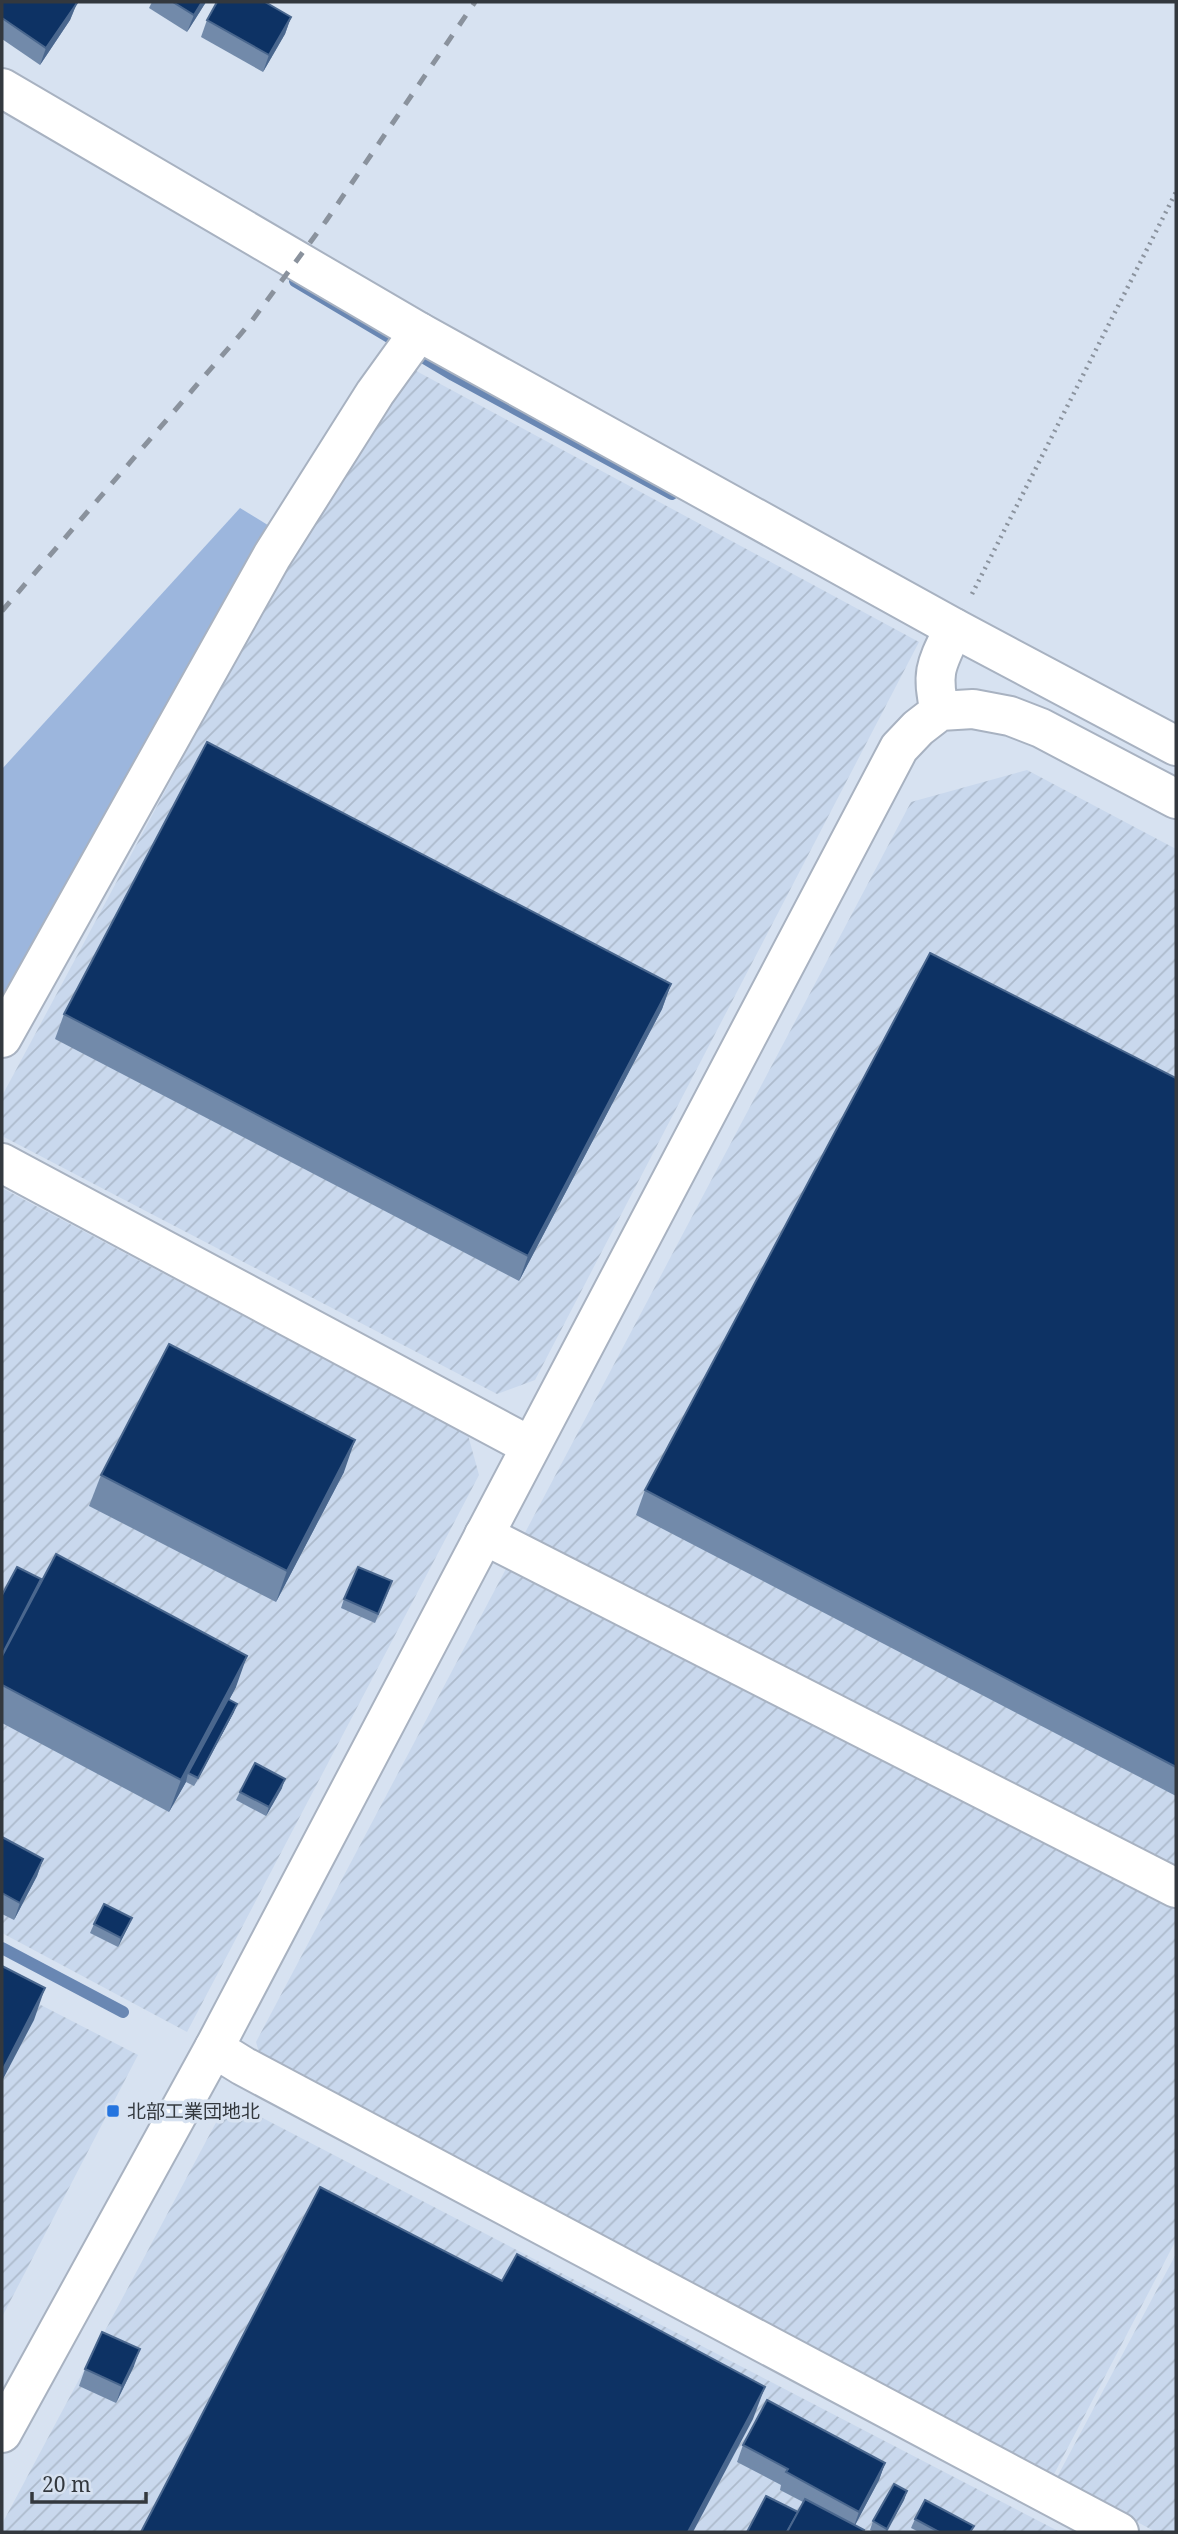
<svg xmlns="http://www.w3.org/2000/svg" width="1178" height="2534" font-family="'Noto Serif','Noto Sans JP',serif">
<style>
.industrial{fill:url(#industrial-furrows)}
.green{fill:#9cb6dd}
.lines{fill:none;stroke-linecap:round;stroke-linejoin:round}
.stream{stroke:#6987b3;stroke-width:12}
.minor-casing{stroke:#a8b2c1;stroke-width:42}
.path{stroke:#8b939e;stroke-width:4.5;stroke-dasharray:2 5;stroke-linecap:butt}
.minor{stroke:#fff;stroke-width:38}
.rail{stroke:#8a929d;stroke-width:5;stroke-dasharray:12 12;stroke-linecap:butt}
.wall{fill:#728aaa}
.shaded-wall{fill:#4a678e}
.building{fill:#0d3264;stroke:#4a678e;stroke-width:2}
.poi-dot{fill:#2474df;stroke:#d7e2f1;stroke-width:2.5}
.labels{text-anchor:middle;stroke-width:7;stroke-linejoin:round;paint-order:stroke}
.poi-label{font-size:19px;fill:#33383e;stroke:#d7e2f1;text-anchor:start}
</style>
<defs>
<pattern id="industrial-furrows" width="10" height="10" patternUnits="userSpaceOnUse" patternTransform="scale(1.75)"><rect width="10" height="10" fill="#c9d8ed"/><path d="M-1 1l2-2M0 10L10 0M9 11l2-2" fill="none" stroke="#adbacc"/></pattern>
</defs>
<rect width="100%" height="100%" fill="#d7e2f1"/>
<g class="industrial">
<path d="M407,366L919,642L535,1380L497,1394L2,1136V1096L301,537Z"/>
<path d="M1027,770L1176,849V2240L1052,2478L262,2063L256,2042L911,802Z"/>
<path d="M2,1188L468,1435L479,1475L187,2032L2,1933Z"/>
<path d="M2,1985L138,2055L2,2317Z"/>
<path d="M228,2100L1060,2532H2V2524Z"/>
<path d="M1176,2254V2532H1156L1056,2479Z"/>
</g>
<path class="green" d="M240,508L271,527L2,1014V769Z"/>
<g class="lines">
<g class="stream">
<path d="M295,281L453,375L672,494"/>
<path d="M2,1948L123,2012"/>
</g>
<g class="minor-casing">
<g id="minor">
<path d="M2,88L419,332L954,628L1176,746"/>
<path d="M940,711C930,672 937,663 954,628"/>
<path d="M2,1038L272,556L375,393L419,332"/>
<path d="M2,1163L530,1446"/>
<path d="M484,1535L1176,1888"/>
<path d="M214,2048L243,2066L1119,2532"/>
<path d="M2,2433L214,2048L899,748L918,728L940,711L973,709L1010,716L1041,728L1176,799"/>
</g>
</g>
<path class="path" d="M972,594L1176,192"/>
<use href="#minor" class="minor"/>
<path class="rail" d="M2,611L251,322L326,221L475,2"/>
</g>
<g class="wall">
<path d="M2,2L77,3L70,20L40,65L2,39Z"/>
<path d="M152,2H206L187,32L149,8Z"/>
<path d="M291,17L285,34L263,72L201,37L207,20Z"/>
<path d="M671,984L662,1009L519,1281L55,1039L64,1014Z"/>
<path d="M1176,1078V1796L636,1515L645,1490Z"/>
<path d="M344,1472L276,1602L89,1506L101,1475Z"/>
<path d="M38,1588L236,1687L229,1700L234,1712L194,1786L186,1782L169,1812L2,1723V1595Z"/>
<path d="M389,1590L375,1623L341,1608L344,1599Z"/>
<path d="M282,1788L266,1816L236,1800L240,1792Z"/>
<path d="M2,1837L43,1859L37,1876L14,1920L2,1914Z"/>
<path d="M132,1918L128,1927L118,1947L90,1933L94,1924Z"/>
<path d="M134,2366L116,2403L79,2386L85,2369Z"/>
<path d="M743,2445L885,2463L879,2480L855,2525L798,2512L803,2502L780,2490L781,2485L737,2462Z"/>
<path d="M907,2491L904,2500L887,2532H874L870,2530L873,2521Z"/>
<path d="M915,2519L972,2532H919L911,2528Z"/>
</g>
<g class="shaded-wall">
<path d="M202,2H206L187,32L194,15Z"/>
<path d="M77,3L70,20L40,65L46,48Z"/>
<path d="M291,17L285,34L263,72L269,55Z"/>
<path d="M671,984L662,1009L519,1281L528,1256Z"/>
<path d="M355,1440L344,1472L276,1602L287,1571Z"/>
<path d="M247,1656L236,1687L190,1773H188L186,1782L169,1812L181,1780Z"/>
<path d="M237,1704L234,1712L194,1786L198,1778Z"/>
<path d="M285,1779L282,1788L266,1816L269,1807Z"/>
<path d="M43,1859L37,1876L14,1920L20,1903Z"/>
<path d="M132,1918L128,1927L118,1947L121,1938Z"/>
<path d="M45,1988L34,2020L2,2081V2071Z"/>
<path d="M140,2349L134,2366L116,2403L122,2386Z"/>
<path d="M765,2387L753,2419L693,2532H688Z"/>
<path d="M885,2463L879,2480L853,2529L859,2512Z"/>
<path d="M907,2491L904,2500L886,2532L887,2529Z"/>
</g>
<g class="building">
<path d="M2,2H75L77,3L46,48L2,18Z"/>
<path d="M173,2H202L194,15Z"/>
<path d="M217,2H265L291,17L269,55L207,20Z"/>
<path d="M207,742L671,984L528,1256L64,1014Z"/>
<path d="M930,953L1176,1078V1767L645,1490Z"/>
<path d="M169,1344L355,1440L287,1571L101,1475Z"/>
<path d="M56,1554L247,1656L181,1780L2,1685V1656Z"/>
<path d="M17,1567L41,1579L2,1655V1595Z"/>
<path d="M358,1567L392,1581L378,1614L344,1599Z"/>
<path d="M228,1699L237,1704L198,1778L188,1773Z"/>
<path d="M255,1763L285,1779L269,1807L240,1792Z"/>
<path d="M2,1837L43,1859L20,1903L2,1893Z"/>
<path d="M104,1904L132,1918L121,1938L94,1924Z"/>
<path d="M2,1966L45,1988L2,2071Z"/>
<path d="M320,2187L502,2281L517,2254L765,2387L688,2532H141Z"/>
<path d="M102,2332L140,2349L122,2386L85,2369Z"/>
<path d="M767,2400L885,2463L859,2512L786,2472L788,2469L743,2445Z"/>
<path d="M894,2484L907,2491L887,2529L873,2521Z"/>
<path d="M766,2496L798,2512L787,2532H747Z"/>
<path d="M805,2499L864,2530L863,2532H787Z"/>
<path d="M925,2500L974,2526L970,2532H939L915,2519Z"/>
</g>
<rect class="poi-dot" x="106" y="2104" width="14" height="14" rx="3.5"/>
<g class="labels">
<g class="poi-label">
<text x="127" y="2118">北部工業団地北</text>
</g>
</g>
<rect width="1178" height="2534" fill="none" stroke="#33383e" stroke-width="7"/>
<path d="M32 2492v10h114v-10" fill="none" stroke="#33383e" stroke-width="3.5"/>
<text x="42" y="2492" font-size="21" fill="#33383e" stroke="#d7e2f1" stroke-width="5" paint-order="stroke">20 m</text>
</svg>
